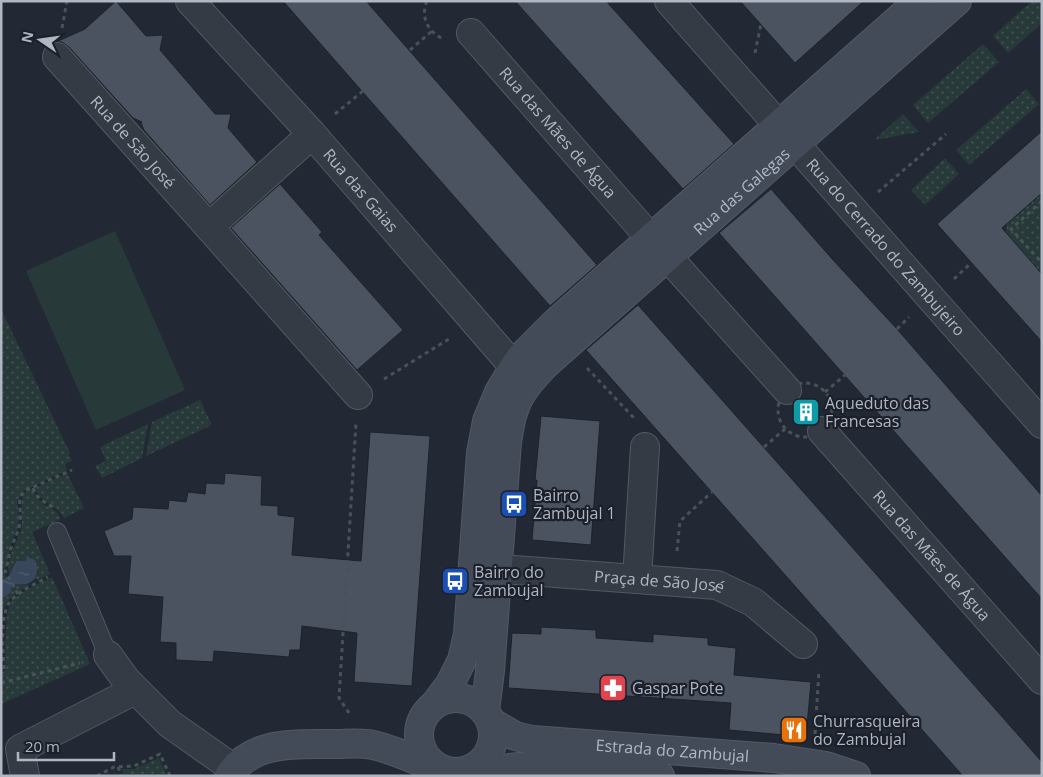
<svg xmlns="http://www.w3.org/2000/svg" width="1043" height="777" font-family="'Open Sans',sans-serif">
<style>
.grass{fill:url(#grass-dots)}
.park{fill:#283939}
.water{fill:url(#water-ripples)}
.building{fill:#4b5360;stroke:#1d222c}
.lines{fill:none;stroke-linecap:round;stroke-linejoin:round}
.lane-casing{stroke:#535963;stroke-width:20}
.street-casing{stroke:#535963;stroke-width:30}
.secondary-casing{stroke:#535963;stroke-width:30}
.path{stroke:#465457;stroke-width:3;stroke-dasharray:4 4;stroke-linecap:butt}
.lane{stroke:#353b45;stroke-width:18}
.street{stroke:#353b45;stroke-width:28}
.secondary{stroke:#444b58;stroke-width:28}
.labels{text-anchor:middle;stroke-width:4.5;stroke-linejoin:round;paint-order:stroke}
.street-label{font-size:16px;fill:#b0b6c2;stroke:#1b202a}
.poi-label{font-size:16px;fill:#b0b6c2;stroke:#1b202a;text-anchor:start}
</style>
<defs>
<pattern id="grass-dots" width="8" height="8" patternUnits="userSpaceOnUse" patternTransform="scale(1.25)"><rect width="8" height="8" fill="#283939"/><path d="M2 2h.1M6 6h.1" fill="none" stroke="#455354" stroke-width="1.8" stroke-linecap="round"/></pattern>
<pattern id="water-ripples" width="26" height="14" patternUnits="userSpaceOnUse" patternTransform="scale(1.25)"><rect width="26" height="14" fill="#39475c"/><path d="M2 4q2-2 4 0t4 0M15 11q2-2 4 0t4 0" fill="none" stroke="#535f72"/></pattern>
</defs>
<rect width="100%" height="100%" fill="#222934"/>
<g class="grass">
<path d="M1032,1H1042V23L1008,53L993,36Z"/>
<path d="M983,44L999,62L928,123L913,105Z"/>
<path d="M1026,89L1039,104L969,165L956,150Z"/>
<path d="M903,114L919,132L874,140Z"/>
<path d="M945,158L959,174L925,205L911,190Z"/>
<path d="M1042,193V274L1006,233L1007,223Z"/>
<path d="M1,309L70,453L69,455L72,461L65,464L67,470L23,491L17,502L19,517L18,527L11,544L6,567L2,570L7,578L1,580Z"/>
<path d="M200,400L212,425L146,456L152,422Z"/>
<path d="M148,424L142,458L102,478L95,466L106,461L100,447Z"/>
<path d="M67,473L84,508L64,518C55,502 42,505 35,488Z"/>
<path d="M32,489L38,499L44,505L50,507L56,512L61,519L32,532L50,574L37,580L35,579L38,572L35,560L28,557L25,561H17L13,565L10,575C4,559 17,544 21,530C24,516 18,505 25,492Z"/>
<path d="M52,577L90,664L1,704V662L2,672L5,670C6,655 3,613 12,601C22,590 39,584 52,577Z"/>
<path d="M17,584L23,585L27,584L28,586C12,595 4,601 1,620V597H5L11,592V587Z"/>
<path d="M159,758L167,776H125L122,769H134Z"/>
</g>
<path class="park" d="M115,231L185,390L96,430L26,271Z"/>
<path class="water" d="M28,557L35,560C41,575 34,587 16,584L11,587V592L5,597H1L2,580C14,575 9,570 17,561H25Z"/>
<g class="building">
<path d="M116,1L146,36L163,35L160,50L215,114H231L228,128L257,162L210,205L144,130L141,123L142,122L133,118L69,47L62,42H56L85,29Z"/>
<path d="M283,1H366L597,265L550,306Z"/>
<path d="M515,1H606L734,144L683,189Z"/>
<path d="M740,1H864L795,63Z"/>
<path d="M1042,131V193L1002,228L1042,274V342L937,224Z"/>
<path d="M280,184L322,232L319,235L403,330L357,370L231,228Z"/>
<path d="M771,189L833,260L897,329L1042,496V599L719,233Z"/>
<path d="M638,305L1042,762V776H963L586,350Z"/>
<path d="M541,416L600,421L591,545L532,540L537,480H535Z"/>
<path d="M370,432L430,436L412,686L354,682L357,633L302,626L300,650H290L289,657L214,651L213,662L176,660V643L160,642L163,597L128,594L131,556H114L104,531L132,519L133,507L168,509L169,500L186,502L188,492L205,494L206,483L224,484L225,473L262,476L261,505L278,506V515L295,517L292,555L361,561Z"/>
<path d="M541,627L596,630V638L653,642V634L708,638V645L736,648L734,675L811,682L806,737L729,730L731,703L508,688L512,633L541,634Z"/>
</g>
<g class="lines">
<g class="lane-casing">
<path id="lane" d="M57,532L108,655"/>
</g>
<g class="street-casing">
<g id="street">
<path id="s1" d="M190,1L312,134L528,383"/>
<path id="s2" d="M669,1L1042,424"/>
<path id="s3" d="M471,33L645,232"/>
<path id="s4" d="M57,57L209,227L358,395"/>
<path d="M209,227L312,134"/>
<path d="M674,264L787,390"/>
<path id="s5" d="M822,431L1042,680"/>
<path id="s6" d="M474,567L717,585L753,602L803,644"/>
<path d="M637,579L645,447"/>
<path d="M108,655L126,680L170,724L234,769"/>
<path d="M25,776L20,749L135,690"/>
</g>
</g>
<g class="secondary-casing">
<g id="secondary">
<circle cx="456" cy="735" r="37"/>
<path d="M435,704L450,684L462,660L468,634L481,453L487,421L499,392L514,367L520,358L555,323L919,1"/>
<path id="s7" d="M485,711L490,671L507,442C509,431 510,420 514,410C520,391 533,378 546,364L957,1"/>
<path id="s8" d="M491,722L515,736L532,740L774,758L826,766L856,776"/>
<path d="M467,772L531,766L660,776"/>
<path d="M229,776C251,740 298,744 334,744C346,744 361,742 373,745C395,750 416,760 438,769"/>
</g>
</g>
<g class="path">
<path d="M427,1C420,17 428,32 443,39"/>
<path d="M62,28L67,1"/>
<path d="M410,50L432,31"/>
<path d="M755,53L761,24"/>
<path d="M335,114L363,91"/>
<path d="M878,192L946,134"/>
<path d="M1042,201L1011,229L1042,263"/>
<path d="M954,279L971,263"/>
<path d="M897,329L909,317"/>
<path d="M587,368L633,417L634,421"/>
<path d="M384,379L449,339"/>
<circle cx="805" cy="410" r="27"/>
<path d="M825,392L845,375"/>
<path d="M764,447L785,429"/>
<path d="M33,488C37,499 44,502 53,507"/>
<path d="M677,551L680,521L712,492"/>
<path d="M18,594L5,571C8,565 8,558 10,551C13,541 19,533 20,521C22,508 16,504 24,491L72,470"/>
<path d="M4,669C3,651 0,618 9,603C18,591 35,584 48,577"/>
<path d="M1,683L80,663"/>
<path d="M349,713L339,698L356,423"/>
<path d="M815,734L819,670"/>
<path d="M118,767L122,776"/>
<path d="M97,776L114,767L134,766L160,754L170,776"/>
</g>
<use href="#lane" class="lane"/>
<use href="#street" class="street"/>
<use href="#secondary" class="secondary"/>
</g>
<defs>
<g id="building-square" transform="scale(1.4375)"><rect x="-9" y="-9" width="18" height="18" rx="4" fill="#0f9aa8" stroke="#1b202a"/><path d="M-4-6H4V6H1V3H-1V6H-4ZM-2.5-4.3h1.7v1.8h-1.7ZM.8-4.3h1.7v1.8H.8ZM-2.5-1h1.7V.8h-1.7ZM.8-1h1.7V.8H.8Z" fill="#fff"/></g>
<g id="bus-square" transform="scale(1.4375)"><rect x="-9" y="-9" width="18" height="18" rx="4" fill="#1a4fb4" stroke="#1b202a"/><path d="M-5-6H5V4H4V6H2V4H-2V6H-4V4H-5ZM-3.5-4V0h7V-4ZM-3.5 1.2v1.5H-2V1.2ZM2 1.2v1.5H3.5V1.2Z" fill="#fff"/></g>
<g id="pharmacy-square" transform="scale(1.4375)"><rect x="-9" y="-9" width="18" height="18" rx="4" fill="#e0444e" stroke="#1b202a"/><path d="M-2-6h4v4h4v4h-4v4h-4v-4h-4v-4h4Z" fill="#fff"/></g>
<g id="restaurant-square" transform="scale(1.4375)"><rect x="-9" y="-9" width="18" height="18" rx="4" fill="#e8710a" stroke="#1b202a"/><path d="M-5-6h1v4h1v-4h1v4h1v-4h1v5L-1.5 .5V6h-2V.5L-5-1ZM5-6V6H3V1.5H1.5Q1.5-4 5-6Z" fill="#fff"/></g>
</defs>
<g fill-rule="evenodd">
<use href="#building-square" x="806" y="412"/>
<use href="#bus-square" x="514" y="504"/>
<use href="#bus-square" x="455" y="581"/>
<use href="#pharmacy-square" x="613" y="688"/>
<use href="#restaurant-square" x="794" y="730"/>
</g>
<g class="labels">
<g class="street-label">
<text dy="6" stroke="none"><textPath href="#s3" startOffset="132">Rua das Mães de Água</textPath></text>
<text dy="6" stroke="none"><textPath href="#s4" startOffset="114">Rua de São José</textPath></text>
<text dy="6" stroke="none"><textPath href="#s1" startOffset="255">Rua das Gaias</textPath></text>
<text dy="6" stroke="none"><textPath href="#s7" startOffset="620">Rua das Galegas</textPath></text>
<text dy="6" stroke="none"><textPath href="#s2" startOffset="328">Rua do Cerrado do Zambujeiro</textPath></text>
<text dy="6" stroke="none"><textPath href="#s5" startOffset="166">Rua das Mães de Água</textPath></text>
<text dy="6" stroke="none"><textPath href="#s6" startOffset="186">Praça de São José</textPath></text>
<text dy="6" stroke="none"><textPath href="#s8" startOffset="186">Estrada do Zambujal</textPath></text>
</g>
<g class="poi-label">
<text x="825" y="409">Aqueduto das<tspan x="825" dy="18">Francesas</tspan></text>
<text x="533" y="501">Bairro<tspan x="533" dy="18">Zambujal 1</tspan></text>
<text x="474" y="578">Bairro do<tspan x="474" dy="18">Zambujal</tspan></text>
<text x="632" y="694">Gaspar Pote</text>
<text x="813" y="727">Churrasqueira<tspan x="813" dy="18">do Zambujal</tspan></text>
</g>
</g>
<rect width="1043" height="777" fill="none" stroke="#b0b6c2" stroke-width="5"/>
<g transform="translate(40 40) rotate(283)" stroke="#1b202a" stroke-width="4" paint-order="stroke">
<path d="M0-4L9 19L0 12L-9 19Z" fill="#b0b6c2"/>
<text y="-8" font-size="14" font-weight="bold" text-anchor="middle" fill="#b0b6c2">N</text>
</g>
<path d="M18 752v8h96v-8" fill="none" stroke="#b0b6c2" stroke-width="2.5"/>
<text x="25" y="752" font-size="15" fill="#b0b6c2" stroke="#1b202a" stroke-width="4" paint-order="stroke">20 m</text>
</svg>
